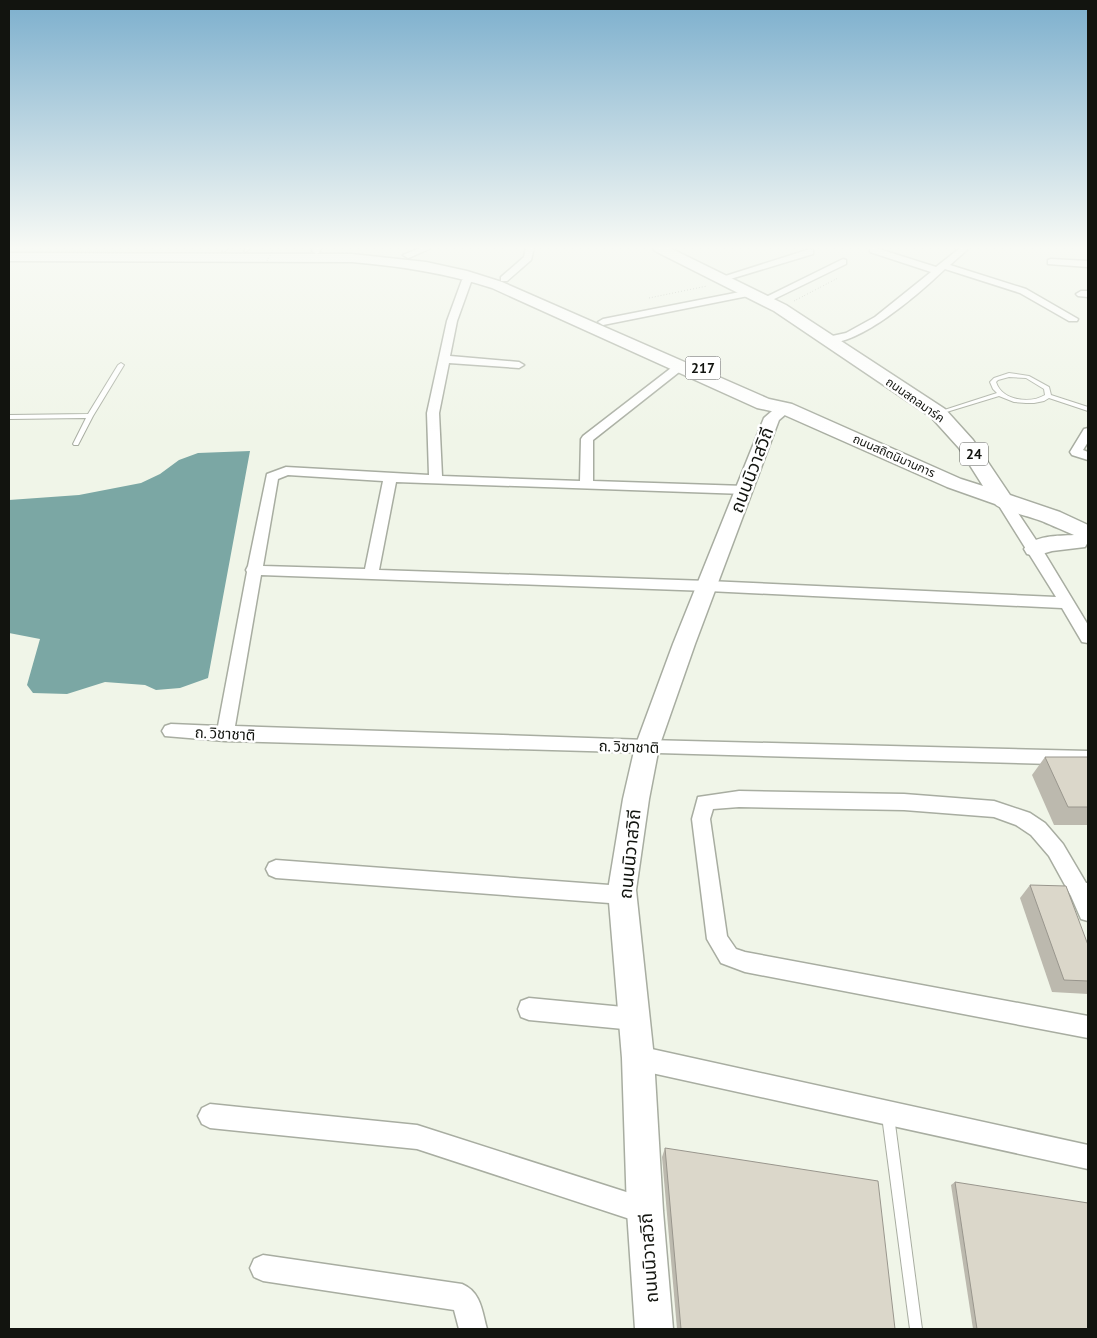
<svg xmlns="http://www.w3.org/2000/svg" width="1097" height="1338" font-family="'PT Sans','Noto Sans Thai',sans-serif">
<style>
.water{fill:#7ba7a4}
.lines{fill:none;stroke-linecap:round;stroke-linejoin:round}
.lane-casing{stroke:#a8ada1;stroke-width:2}
.street-casing{stroke:#a8ada1;stroke-width:3}
.secondary-casing{stroke:#a8ada1;stroke-width:3}
.primary-casing{stroke:#a8ada1;stroke-width:3}
.path{stroke:#787b73;stroke-width:1;stroke-dasharray:0.5 2.5;stroke-linecap:butt}
.lane{fill:#fff;fill-rule:evenodd}
.street{fill:#fff;fill-rule:evenodd}
.secondary{fill:#fff;fill-rule:evenodd}
.primary{fill:#fff;fill-rule:evenodd}
.path-bridge{stroke:#787b73;stroke-width:1;stroke-dasharray:0.5 2.5;stroke-linecap:butt}
.wall{fill:#bcb9ae}
.building{fill:#dbd7ca;stroke:#99968d}
.labels{text-anchor:middle;stroke-width:5;stroke-linejoin:round;paint-order:stroke}
.far-street-label{font-size:12px;fill:#12140f;stroke:#fff}
.shield{fill:#fff;stroke:#595a57;stroke-width:1}
.shield-label{font-size:14px;font-weight:bold;fill:#12140f}
.street-label{font-size:15px;fill:#12140f;stroke:#fff}
.near-street-label{font-size:18px;fill:#12140f;stroke:#fff}
</style>
<rect width="100%" height="100%" fill="#f0f5e8"/>
<path class="water" d="M250,451L208,678L180,688L156,690L145,685L105,682L67,694L33,693L27,685L40,639L9,633V500L79,495L141,483L160,474L179,460L198,453Z"/>
<g class="lines">
<g class="lane-casing">
<g id="lane">
<path d="M224,248H228L224,252L222,251Z"/>
<path d="M246,248H250L246,252L244,251Z"/>
<path d="M121,363L124,365L93,416L78,445H74L73,444L86,418L9,419V415L88,414L118,365Z"/>
<path d="M1009,373L1029,376L1049,387L1051,395L1088,407V411L1049,398L1044,401L1034,403H1026L1014,402L999,396L940,414L935,413L997,393L993,389L990,382L994,378ZM1009,377L1026,378L1044,389L1045,395C1030,404 1002,401 996,382L998,380Z"/>
<path d="M888,1110L892,1112L894,1116L922,1329H910L882,1116L884,1112Z"/>
</g>
</g>
<g class="street-casing">
<g id="street">
<path d="M313,248H321L319,253L316,254L312,251Z"/>
<path d="M420,248H431L411,257L408,258L403,255Z"/>
<path d="M526,248H534L531,260L507,281H501V277L524,257Z"/>
<path d="M870,248H876L936,267L960,248H969L950,265L1026,289L1078,319L1077,321H1069L1020,293L945,269C922,291 856,350 823,342L822,340L823,338L846,333L875,317L931,272L870,252Z"/>
<path d="M810,249L813,250V254L727,280L724,281L719,278Z"/>
<path d="M843,259L846,260V264L768,302L765,303L760,300Z"/>
<path d="M1051,259L1088,261V267L1048,264V260Z"/>
<path d="M474,274L479,277L471,282L457,321L450,356L519,362L524,365L519,368L449,363L439,413L442,476L580,481L581,439L583,436L675,365L679,364L684,367L683,369L593,440V481L745,486L752,490L745,494L396,482L379,570L708,581L1056,597L996,501L1003,497L1008,498L1042,549L1088,625V643L1082,642L1062,608L708,591L261,575L235,726L647,740L1088,751V765L225,741L165,736L162,731L165,726L171,724L218,726L247,572L246,570L248,566L267,474L286,467L429,475L427,413L447,321L462,280ZM288,475L383,481L365,569L263,566L278,479Z"/>
<path d="M750,290L755,293L753,295L603,325L598,322L603,319Z"/>
<path d="M1081,291H1088V297L1078,296L1076,294Z"/>
<path d="M1088,428V442L1083,450L1088,452V460L1072,455L1070,452L1084,429Z"/>
<path d="M739,791L904,794L994,801L1030,813L1045,823L1063,844L1086,883H1088V921L1081,919L1071,896L1049,856L1031,835L1016,825L994,817L904,810L739,807L713,809L710,819L727,936L736,949L745,952L1088,1016V1038L745,972L721,963L707,939L692,819L698,797Z"/>
<path d="M276,860L623,886L630,889L633,895L630,901L623,904L276,878L269,875L266,869L269,863Z"/>
<path d="M529,998L634,1008L642,1011L645,1019L642,1027L634,1030L529,1020L521,1017L518,1009L521,1001Z"/>
<path d="M638,1046L1088,1145V1169L638,1070L630,1066L626,1058L630,1050Z"/>
<path d="M210,1104L417,1125L645,1198L654,1202L658,1211L654,1220L645,1224L417,1149L210,1128L202,1124L198,1116L202,1108Z"/>
<path d="M263,1255L462,1284C481,1292 482,1311 487,1329H459L454,1310L263,1281L254,1277L250,1268L254,1259Z"/>
</g>
</g>
<g class="secondary-casing">
<path id="secondary" d="M785,403L791,405L793,408L779,420L695,644L659,747L649,799L636,890L654,1058L663,1211L673,1329H635L627,1211L622,1058L608,890L623,799L635,747L673,644L764,418L779,405Z"/>
</g>
<g class="primary-casing">
<path id="primary" d="M653,248H670L786,305L945,409L973,440L1010,495L1060,512L1088,525V542L1085,547L1052,551L1035,556L1027,554L1024,549C1033,535 1058,536 1074,535C1064,531 1054,526 1044,522C1033,517 1000,510 995,504L947,487L780,413L757,408L492,288C446,273 400,266 352,262L9,261V253L352,254L426,262L467,271L502,282L769,399L792,404L961,479L983,486L959,448L931,417L774,311L655,251Z"/>
</g>
<g class="path">
<path d="M649,298L707,286"/>
<path d="M794,301L838,278"/>
</g>
<use href="#lane" class="lane"/>
<use href="#street" class="street"/>
<use href="#secondary" class="secondary"/>
<use href="#primary" class="primary"/>
<path class="path-bridge" d="M267,261L274,248"/>
</g>
<g class="wall">
<path d="M1045,757H1088V825H1054L1032,775Z"/>
<path d="M1030,885L1088,945V994L1052,992L1020,898Z"/>
<path d="M665,1148L895,1329H677L662,1157Z"/>
<path d="M955,1182L1088,1329H973L951,1185Z"/>
</g>
<g class="building">
<path d="M1045,757H1088V807H1068Z"/>
<path d="M1030,885L1066,886L1088,945V981L1064,980Z"/>
<path d="M665,1148L878,1181L895,1329H681Z"/>
<path d="M955,1182L1088,1203V1329H977Z"/>
</g>
<linearGradient id="sky" x2="0" y2="1"><stop stop-color="#7cafcd"/><stop offset="0.57" stop-color="#f8faf5"/><stop offset="1" stop-color="#f8faf5" stop-opacity="0"/></linearGradient>
<rect width="1097" height="435" fill="url(#sky)"/>
<g class="labels">
<g class="far-street-label">
<text transform="translate(915 400) rotate(35)" y="4">ถนนสถลมาร์ค</text>
<text transform="translate(894 456) rotate(24)" y="4">ถนนสถิตนิมานการ</text>
</g>
<g class="shield">
<rect x="685.5" y="356.5" width="35" height="23" rx="4"/>
<rect x="960" y="442.5" width="28" height="23" rx="4"/>
</g>
<g class="shield-label">
<text x="703" y="373">217</text>
<text x="974" y="459">24</text>
</g>
<g class="street-label">
<text transform="translate(225 734) rotate(3)" y="5">ถ. วิชาชาติ</text>
<text transform="translate(629 747) rotate(2)" y="5">ถ. วิชาชาติ</text>
</g>
<g class="near-street-label">
<text transform="translate(752 470) rotate(-69)" y="6">ถนนนิวาสวิถี</text>
<text transform="translate(630 854) rotate(-84)" y="6">ถนนนิวาสวิถี</text>
<text transform="translate(649 1258) rotate(-94)" y="6">ถนนนิวาสวิถี</text>
</g>
</g>
<rect width="1097" height="1338" fill="none" stroke="#12140f" stroke-width="20"/>
</svg>
